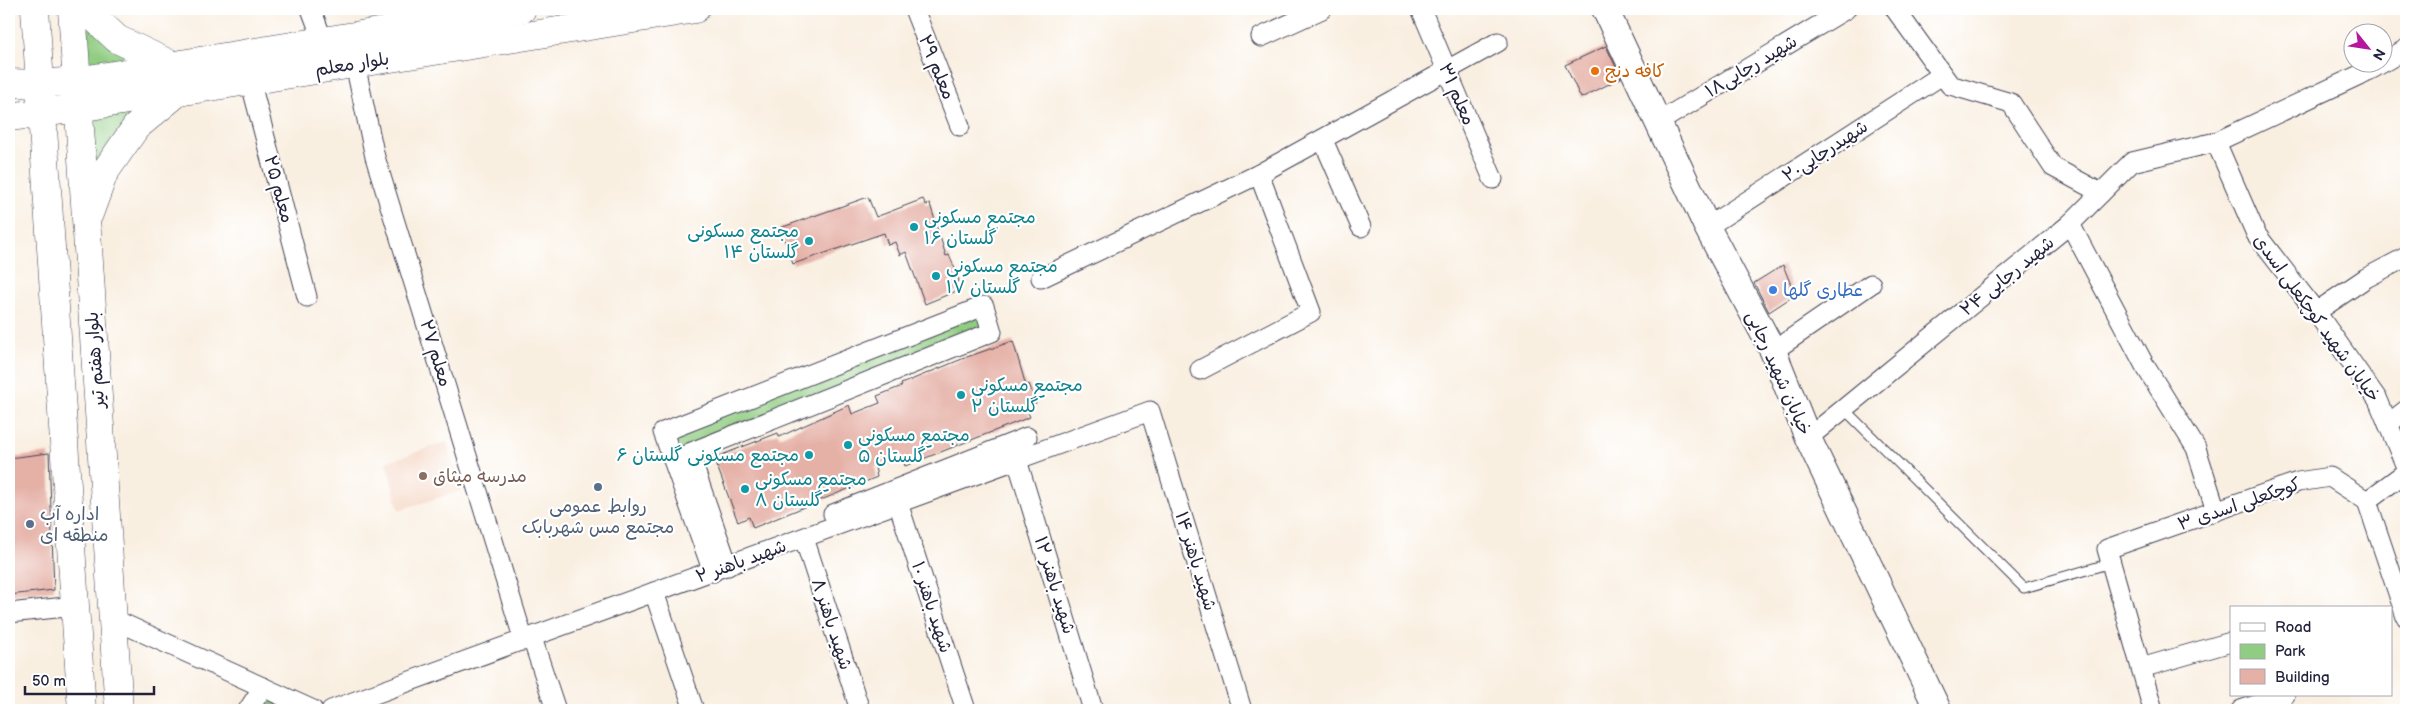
<svg xmlns="http://www.w3.org/2000/svg" width="2415" height="719" font-family="'Balsamiq Sans','Playpen Sans Arabic',sans-serif">
<style>
.built{fill:#f4d3c0}
.green{fill:#90cc81;stroke:#59775e}
.forest{fill:#74b06f;stroke:#4b6955}
.building{fill:#e5b0a6}
.lines{fill:none;stroke-linecap:round;stroke-linejoin:round}
.lane-casing{stroke:#424154;stroke-width:11}
.street-casing{stroke:#424154;stroke-width:21}
.secondary-casing{stroke:#424154;stroke-width:28}
.primary-casing{stroke:#424154;stroke-width:29}
.lane{stroke:#fff;stroke-width:9}
.street{stroke:#fff;stroke-width:19}
.secondary{stroke:#fff;stroke-width:26}
.primary{stroke:#fff;stroke-width:28}
.food-dot{fill:#e8710a;stroke:#fff;stroke-width:2}
.culture-dot{fill:#0f9aa8;stroke:#fff;stroke-width:2}
.shop-dot{fill:#3f7fe0;stroke:#fff;stroke-width:2}
.education-dot{fill:#8d6e63;stroke:#fff;stroke-width:2}
.service-dot{fill:#5c6f8a;stroke:#fff;stroke-width:2}
.labels{text-anchor:middle;stroke-width:4.5;stroke-linejoin:round;paint-order:stroke}
.street-label{font-size:18px;fill:#22223b;stroke:#fff}
.food-label{font-size:18px;fill:#c56008;stroke:#fff;text-anchor:start}
.culture-label{font-size:18px;fill:#0d838f;stroke:#fff;text-anchor:start}
.shop-label{font-size:18px;fill:#366cbe;stroke:#fff;text-anchor:start}
.education-label{font-size:18px;fill:#785e54;stroke:#fff;text-anchor:start}
.service-label{font-size:18px;fill:#4e5e75;stroke:#fff}
</style>
<rect width="100%" height="100%" fill="#fff"/>
<filter id="ink" filterUnits="userSpaceOnUse"><feTurbulence type="fractalNoise" baseFrequency=".02" numOctaves="2"/><feDisplacementMap in="SourceGraphic" scale="10" xChannelSelector="R" yChannelSelector="G"/><feConvolveMatrix kernelMatrix="1 2 1 2 8 2 1 2 1" color-interpolation-filters="sRGB"/></filter>
<filter id="wash" filterUnits="userSpaceOnUse"><feTurbulence type="fractalNoise" baseFrequency=".0096" numOctaves="4" result="noise"/><feDisplacementMap in="SourceGraphic" scale="20" xChannelSelector="R" yChannelSelector="G"/><feGaussianBlur stdDeviation="1.12" result="paint"/><feColorMatrix in="noise" values="0 0 0 0 0 0 0 0 0 0 0 0 0 0 0 0 0 1.4 0 .05"/><feComposite in="paint" operator="in"/></filter>
<g filter="url(#wash)">
<rect width="100%" height="100%" fill="#f9efe1"/>
<path class="built" d="M447,442L461,491L399,510L386,462Z"/>
<g class="green">
<path d="M84,9L168,65L77,79Z"/>
<path d="M174,94L86,215L81,110Z"/>
<path d="M983,309L989,331L674,456L666,433Z"/>
</g>
<path class="forest" d="M273,698L298,710H264Z"/>
<g id="blocks">
<g class="building">
<path d="M1606,46L1621,78L1581,98L1565,65Z"/>
<path d="M868,197L876,217L923,199L926,205L930,204L946,256L949,255L956,271L959,281L956,283L959,290L925,304L906,252L900,255L895,242L888,245L884,233L793,264L780,228Z"/>
<path d="M1783,265L1795,295L1769,312L1754,283Z"/>
<path d="M1013,341L1026,386L1029,384L1036,403L1026,408L1030,417L905,466L901,455L875,467L877,477L753,528L749,517L738,522L714,458L778,433L779,437L849,405L852,414L880,403L877,396L902,386L901,384L967,357Z"/>
<path d="M49,453L54,590L9,595V458Z"/>
</g>
</g>
</g>
<g filter="url(#ink)">
<use href="#blocks" fill-opacity="0" stroke="#424154" stroke-width="1"/>
<g class="lines">
<g class="lane-casing">
<path id="lane" d="M1844,409L2024,588L2111,563"/>
</g>
<g class="street-casing">
<g id="street">
<path d="M311,9L323,41"/>
<path d="M914,9L960,126"/>
<path d="M1421,9L1493,179"/>
<path d="M1895,9L1950,85L2011,103L2053,167L2101,193"/>
<path d="M1261,37L1322,9"/>
<path d="M355,64L375,157L524,641"/>
<path d="M250,80L307,297"/>
<path d="M1657,123L1846,9"/>
<path d="M1323,140L1361,227"/>
<path d="M2216,142L2256,234L2316,312L2378,400L2406,467"/>
<path d="M2070,224L2145,366L2196,448L2216,511"/>
<path d="M1707,227L1942,75"/>
<path d="M1041,278L1259,174L1498,42"/>
<path d="M2316,312L2366,278L2406,257"/>
<path d="M1773,351L1871,284"/>
<path d="M1200,370L1311,312L1259,174"/>
<path d="M2388,424L2406,410"/>
<path d="M1808,438L2070,224L2132,162L2216,142L2372,69L2406,49"/>
<path d="M1017,460L1093,710"/>
<path d="M2406,472L2367,501L2406,617"/>
<path d="M898,503L966,710"/>
<path d="M833,514L1027,437"/>
<path d="M804,538L860,710"/>
<path d="M713,572L663,432L984,306L992,332L689,453L728,566"/>
<path d="M654,592L694,710"/>
<path d="M9,613L75,606"/>
<path d="M113,619L313,710"/>
<path d="M532,638L556,710"/>
<path d="M2141,668L2231,642"/>
<path d="M248,710L263,687"/>
<path d="M331,710L1150,411L1242,710"/>
<path d="M2153,710L2107,549L2298,482L2330,477L2367,501"/>
<path d="M2241,710L2285,695"/>
</g>
</g>
<g class="secondary-casing">
<path id="secondary" d="M1605,9L1707,227L1773,351L1808,438L1938,710"/>
</g>
<g class="primary-casing">
<g id="primary">
<path d="M35,9L82,710"/>
<path d="M72,9L119,710"/>
<path d="M85,9L117,39L174,66"/>
<path d="M9,83L39,84L76,81L522,9"/>
<path d="M9,117L78,108L695,9"/>
<path d="M89,214L104,173L136,127L178,92"/>
</g>
</g>
<use href="#lane" class="lane"/>
<use href="#street" class="street"/>
<use href="#secondary" class="secondary"/>
<use href="#primary" class="primary"/>
</g>
</g>
<circle class="food-dot" cx="1595" cy="71" r="5"/>
<g class="culture-dot">
<circle cx="914" cy="227" r="5"/>
<circle cx="809" cy="241" r="5"/>
<circle cx="936" cy="276" r="5"/>
<circle cx="961" cy="395" r="5"/>
<circle cx="848" cy="445" r="5"/>
<circle cx="809" cy="455" r="5"/>
<circle cx="745" cy="489" r="5"/>
</g>
<circle class="shop-dot" cx="1773" cy="290" r="5"/>
<circle class="education-dot" cx="423" cy="476" r="5"/>
<g class="service-dot">
<circle cx="598" cy="487" r="5"/>
<circle cx="30" cy="524" r="5"/>
</g>
<g class="labels">
<g class="street-label">
<text transform="translate(352 64) rotate(-9)" y="6">بلوار معلم</text>
<text transform="translate(1751 66) rotate(-31)" y="6">شهید رجایی۱۸</text>
<text transform="translate(937 67) rotate(68)" y="6">معلم ۲۹</text>
<text transform="translate(1457 94) rotate(67)" y="6">معلم ۳۱</text>
<text transform="translate(1825 151) rotate(-33)" y="6">شهیدرجایی۲۰</text>
<text transform="translate(279 189) rotate(75)" y="6">معلم ۲۵</text>
<text transform="translate(2007 276) rotate(-39)" y="6">شهید رجایی ۲۴</text>
<text transform="translate(2317 318) rotate(54)" y="6">خیابان شهید کوچکعلی اسدی</text>
<text transform="translate(436 353) rotate(73)" y="6">معلم ۲۷</text>
<text transform="translate(95 360) rotate(-94)" y="6">بلوار هفتم تیر</text>
<text transform="translate(1779 373) rotate(66)" y="6">خیابان شهید رجایی</text>
<text transform="translate(2239 504) rotate(-19)" y="6">کوچکعلی اسدی ۳</text>
<text transform="translate(741 561) rotate(-20)" y="6">شهید باهنر ۲</text>
<text transform="translate(1196 561) rotate(73)" y="6">شهید باهنر ۱۴</text>
<text transform="translate(1055 585) rotate(73)" y="6">شهید باهنر ۱۲</text>
<text transform="translate(932 607) rotate(72)" y="6">شهید باهنر ۱۰</text>
<text transform="translate(832 624) rotate(72)" y="6">شهید باهنر ۸</text>
</g>
<g class="food-label">
<text x="1605" y="77">کافه دنج</text>
</g>
<g class="culture-label">
<text x="924" y="223">مجتمع مسکونی<tspan x="924" dy="21">گلستان ۱۶</tspan></text>
<text x="799" y="237" text-anchor="end">مجتمع مسکونی<tspan x="799" dy="21">گلستان ۱۴</tspan></text>
<text x="946" y="272">مجتمع مسکونی<tspan x="946" dy="21">گلستان ۱۷</tspan></text>
<text x="971" y="391">مجتمع مسکونی<tspan x="971" dy="21">گلستان ۲</tspan></text>
<text x="858" y="441">مجتمع مسکونی<tspan x="858" dy="21">گلستان ۵</tspan></text>
<text x="799" y="461" text-anchor="end">مجتمع مسکونی گلستان ۶</text>
<text x="755" y="485">مجتمع مسکونی<tspan x="755" dy="21">گلستان ۸</tspan></text>
</g>
<g class="shop-label">
<text x="1783" y="296">عطاری گلها</text>
</g>
<g class="education-label">
<text x="433" y="482">مدرسه میثاق</text>
</g>
<g class="service-label">
<text x="598" y="512">روابط عمومی<tspan x="598" dy="21">مجتمع مس شهربابک</tspan></text>
<text x="40" y="520" text-anchor="start">اداره آب<tspan x="40" dy="21">منطقه ای</tspan></text>
</g>
</g>
<rect width="2415" height="719" fill="none" stroke="#fff" stroke-width="30"/>
<rect x="2230" y="606" width="162" height="90" fill="#ffffff" stroke="#a7a7b1"/>
<rect x="2240" y="623" width="25" height="8" fill="#ffffff" stroke="#a7a7b1"/>
<text x="2275" y="632" font-size="15" fill="#22223b">Road</text>
<rect x="2240" y="644" width="25" height="15" fill="#90cc81" stroke="#a7a7b1"/>
<text x="2275" y="656" font-size="15" fill="#22223b">Park</text>
<rect x="2240" y="669" width="25" height="15" fill="#e5b0a6" stroke="#a7a7b1"/>
<text x="2275" y="682" font-size="15" fill="#22223b">Building</text>
<g transform="translate(2368 48) rotate(120)"><circle r="24" fill="#ffffff" stroke="#a7a7b1"/>
<path d="M0-4L9 19L0 12L-9 19Z" fill="#b5179e"/>
<text y="-8" font-size="14" font-weight="bold" text-anchor="middle" fill="#22223b">N</text>
</g>
<path d="M25 686v8h129v-8" fill="none" stroke="#22223b" stroke-width="2.5"/>
<text x="32" y="686" font-size="15" fill="#22223b" stroke="#ffffff" stroke-width="4" paint-order="stroke">50 m</text>
</svg>
